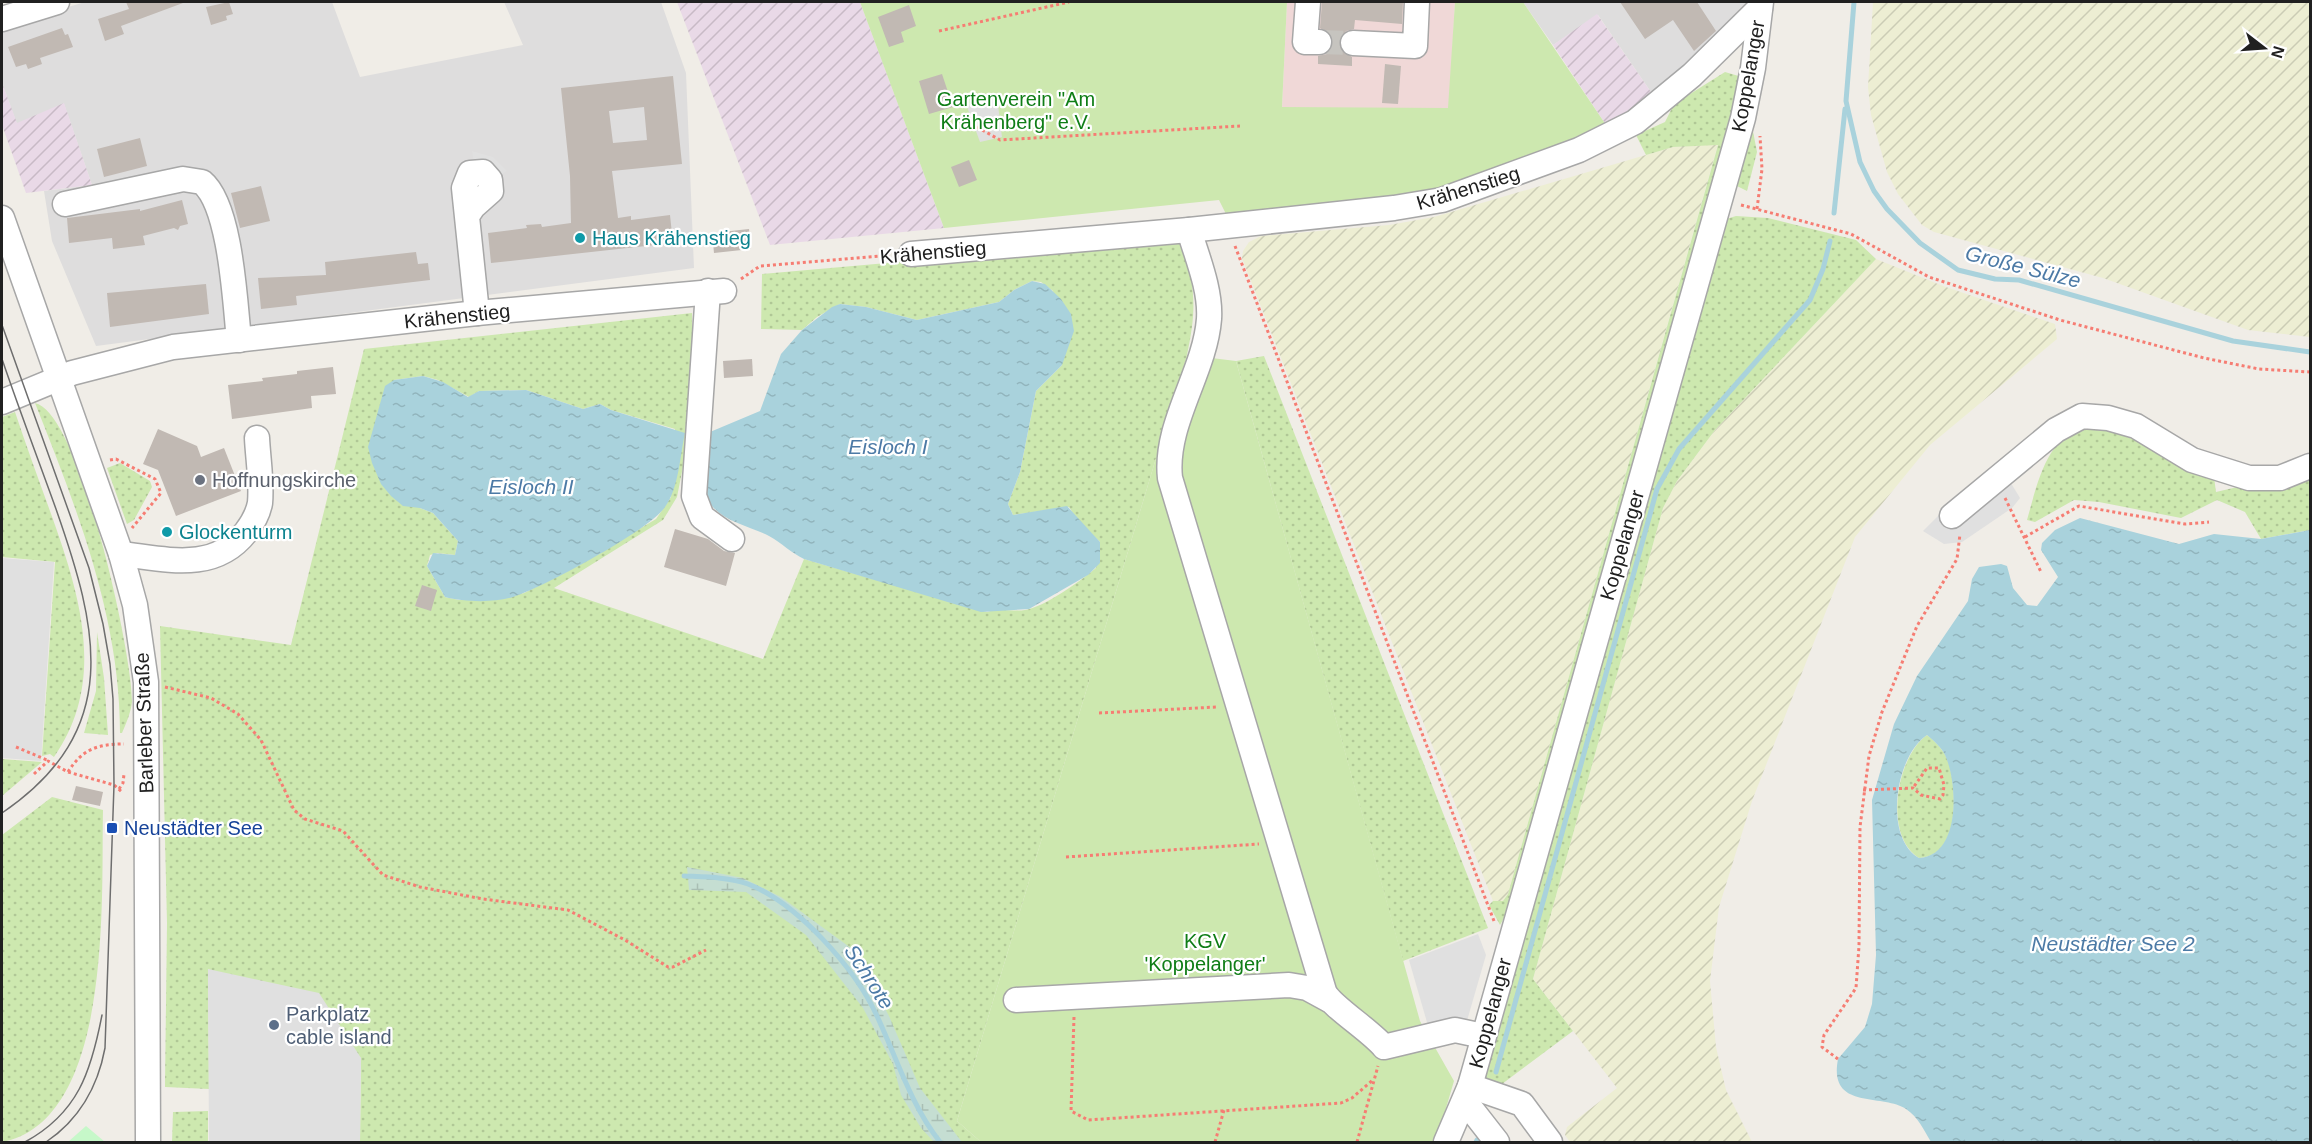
<svg xmlns="http://www.w3.org/2000/svg" width="2312" height="1144" font-family="Helvetica,sans-serif">
<style>
.residential{fill:#dedddd}
.commercial{fill:#f0d8d7}
.industrial{fill:url(#industrial-furrows)}
.farmland{fill:url(#farmland-furrows)}
.grass{fill:url(#grass-dots);fill-rule:evenodd}
.wetland{fill:url(#wetland-marsh)}
.park{fill:#c6f8c9}
.garden{fill:#cde8af}
.parking{fill:#e0e0e0}
.water{fill:url(#water-ripples);fill-rule:evenodd}
.lines{fill:none;stroke-linecap:round;stroke-linejoin:round}
.stream{stroke:#a9d2dc;stroke-width:5}
.building{fill:#c1b9b3;fill-rule:evenodd}
.minor-tunnel{stroke:#c6c4bf;stroke-width:24;stroke-dasharray:24 12;stroke-linecap:butt}
.minor-casing{stroke:#a7a7a7;stroke-width:27}
.path{stroke:#f67d73;stroke-width:3;stroke-dasharray:3 3;stroke-linecap:butt}
.minor{stroke:#fff;stroke-width:24}
.tram{stroke:#6e6e6e;stroke-width:1.5}
.culture-dot{fill:#0f9aa8;stroke:#fff;stroke-width:2}
.worship-dot{fill:#6b7280;stroke:#fff;stroke-width:2}
.transit-dot{fill:#1a4fb4;stroke:#fff;stroke-width:2}
.service-dot{fill:#5c6f8a;stroke:#fff;stroke-width:2}
.labels{text-anchor:middle;stroke-width:4.5;stroke-linejoin:round;paint-order:stroke}
.street-label{font-size:20px;fill:#202020;stroke:#fff}
.park-label{font-size:20px;fill:#0f7d16;stroke:#fff}
.culture-label{font-size:20px;fill:#0d838f;stroke:#fff;text-anchor:start}
.worship-label{font-size:20px;fill:#5b616d;stroke:#fff;text-anchor:start}
.transit-label{font-size:20px;fill:#164399;stroke:#fff;text-anchor:start}
.service-label{font-size:20px;fill:#4e5e75;stroke:#fff;text-anchor:start}
.water-label{font-size:21px;font-style:italic;fill:#4c7aa6;stroke:#fff}
</style>
<defs>
<pattern id="industrial-furrows" width="10" height="10" patternUnits="userSpaceOnUse" patternTransform="scale(1.5)"><rect width="10" height="10" fill="#e9d9e7"/><path d="M-1 1l2-2M0 10L10 0M9 11l2-2" fill="none" stroke="#c8bac6"/></pattern>
<pattern id="farmland-furrows" width="10" height="10" patternUnits="userSpaceOnUse" patternTransform="scale(1.5)"><rect width="10" height="10" fill="#edeed3"/><path d="M-1 1l2-2M0 10L10 0M9 11l2-2" fill="none" stroke="#cbccb5"/></pattern>
<pattern id="grass-dots" width="8" height="8" patternUnits="userSpaceOnUse" patternTransform="scale(1.5)"><rect width="8" height="8" fill="#cde8af"/><path d="M2 2h.1M6 6h.1" fill="none" stroke="#b0c796" stroke-width="1.8" stroke-linecap="round"/></pattern>
<pattern id="wetland-marsh" width="20" height="14" patternUnits="userSpaceOnUse" patternTransform="scale(1.5)"><rect width="20" height="14" fill="#c5ded2"/><path d="M1 5h8M5 5V1M11 12h8M15 12V8" fill="none" stroke="#a9beb4"/></pattern>
<pattern id="water-ripples" width="26" height="14" patternUnits="userSpaceOnUse" patternTransform="scale(1.5)"><rect width="26" height="14" fill="#a9d2dc"/><path d="M2 4q2-2 4 0t4 0M15 11q2-2 4 0t4 0" fill="none" stroke="#91b4bc"/></pattern>
</defs>
<rect width="100%" height="100%" fill="#f0ede7"/>
<g class="residential">
<path d="M85,2H332L360,77L523,45L504,2H661L686,73L694,268L96,346L52,241L44,191L92,185L64,104L17,124L2,83V27Z"/>
<path d="M1523,2H1746L1745,6L1653,95L1598,15L1553,45Z"/>
</g>
<path class="commercial" d="M1287,2H1455L1449,108H1282Z"/>
<g class="industrial">
<path d="M677,2H860L944,228L770,245Z"/>
<path d="M1597,14L1653,95L1606,125L1553,45Z"/>
<path d="M2,83L17,123L64,103L92,185L26,193L2,125Z"/>
</g>
<g class="farmland">
<path d="M1873,2H2310V337L2248,330L2103,278L1934,232L1922,225L1898,194L1887,172L1871,115L1868,87Z"/>
<path d="M1718,144L1508,894L1503,901H1493L1242,258L1243,251L1249,242L1261,236L1389,225L1434,217L1673,147Z"/>
<path d="M1876,259L1943,286L2055,324L2057,339L1930,445L1855,537L1752,801L1719,907L1710,981L1716,1047L1726,1090L1752,1142H1570L1565,1135L1567,1127L1617,1088L1533,979L1663,508L1677,481L1715,430Z"/>
</g>
<g class="grass">
<path d="M1725,72L1742,77L1744,85L1514,901L1500,925L1489,905L1493,901H1503L1508,894L1718,145L1673,147L1646,155L1636,135L1665,122L1674,104Z"/>
<path d="M1751,121L1757,152L1747,191L1733,184Z"/>
<path d="M1736,216L1768,218L1856,240L1876,259L1715,430L1677,481L1663,508L1533,979L1573,1031L1498,1087L1486,1081L1480,1071L1723,220Z"/>
<path d="M1182,237C1194,287 1198,304 1187,355L957,1121L981,1142H360L361,1058L208,969L209,1089L165,1087L167,923L160,626L291,645L364,349L692,313L693,416L677,497L663,520L554,588L763,659L804,559L987,612C1000,607 1012,612 1025,610C1045,607 1080,581 1096,568L1100,542L1078,521L1069,507L1013,515L1008,504L1020,472L1036,391L1062,365L1053,291L1041,282L1032,281L1014,290L999,302L917,320L866,307L840,304L817,317L802,330L761,329L762,274ZM423,376L438,380L469,397L479,391L526,390L583,409L600,404L611,410L675,429L671,497L656,519L575,567L524,593L496,600H459L445,597L427,566L430,555L437,553L455,555L458,541L433,513L420,508L394,380Z"/>
<path d="M1264,356L1488,928L1403,961L1236,361Z"/>
<path d="M35,403C80,412 133,656 132,702C131,712 126,724 122,733H120C120,617 77,509 35,403Z"/>
<path d="M15,412C26,445 38,478 50,511C79,592 108,680 54,757L50,754L42,756L55,562L2,557V417Z"/>
<path d="M2093,425L2144,443L2214,477L2216,492L2310,470V530L2261,539L2245,512L2217,500L2181,518L2099,502L2074,500L2035,522L2027,520C2038,482 2047,431 2093,425Z"/>
<path d="M120,463L150,481L152,487L134,520L127,524L107,468Z"/>
<path d="M97,632L104,678L108,735L84,733L96,691Z"/>
<path d="M1927,735C1937,743 1945,751 1949,764C1957,792 1960,856 1919,858C1883,836 1896,757 1927,735Z"/>
<path d="M2,759L42,762L2,796Z"/>
<path d="M52,797L103,810C101,895 114,1121 2,1142V835Z"/>
<path d="M208,1111V1142H172L173,1112Z"/>
</g>
<path class="wetland" d="M687,867L743,878L781,897L855,951L889,1016L920,1088L962,1142H934L921,1128L901,1095L893,1064L863,1008L806,935L746,892L689,890Z"/>
<path class="park" d="M86,1126L105,1142H68Z"/>
<g class="garden">
<path d="M860,2H1287L1282,107L1448,108L1455,2H1523L1606,125L1443,191L1226,214L1219,200L944,228Z"/>
<path d="M1187,355L1236,361L1420,1021L1454,1081L1436,1142H981L957,1121Z"/>
</g>
<g class="parking">
<path d="M997,97L1002,137L980,142L966,104Z"/>
<path d="M472,151L493,157L507,171L497,177L474,165Z"/>
<path d="M2001,467L2020,498L2012,508L1962,542L1944,544L1923,531L1951,503Z"/>
<path d="M2,558L54,562L41,761L2,758Z"/>
<path d="M1478,934L1486,955L1464,1031L1431,1036L1409,960Z"/>
<path d="M208,969L319,993L361,1058L360,1142H209Z"/>
</g>
<g class="water">
<path d="M1032,281L1045,284L1061,299L1071,314L1074,331L1062,365L1036,391L1020,472L1008,504L1013,515L1067,506L1100,542V563L1088,575L1029,609L981,612L804,559C791,553 782,543 769,536C750,526 715,520 707,497C702,483 709,449 710,432L760,411L781,354L802,330L832,307L840,304L866,307L917,320L999,302L1014,290Z"/>
<path d="M423,376L443,382L468,397L479,391L526,390L583,409L600,404L611,410L685,433C680,455 679,488 665,507C650,530 542,588 513,597C494,603 464,602 445,597L427,566L433,553L455,555L458,541L433,513L420,508L403,506L391,496L381,484L372,463L368,447L385,386L394,380Z"/>
<path d="M2080,518L2179,544L2214,534L2261,539L2310,530V1142H1931C1924,1130 1918,1117 1906,1109C1882,1093 1828,1111 1838,1059L1865,1027L1872,1004L1876,955L1872,800L1894,724L1917,676L1968,601L1972,579L1979,567L2001,564L2007,566L2013,588L2027,605L2037,606L2058,577L2041,550L2042,543L2055,530ZM1927,735C1934,741 1941,747 1945,755C1958,783 1961,856 1919,858C1883,837 1895,756 1927,735Z"/>
</g>
<g class="lines">
<g class="stream">
<path d="M1854,2L1846,101L1860,162L1874,191L1887,209L1920,243L1958,270L1995,279L2019,280L2233,341L2310,352"/>
<path d="M1834,213L1845,109"/>
<path d="M684,876C705,877 728,877 748,884C797,903 855,968 877,1016C897,1059 911,1105 940,1142"/>
<path d="M1496,1072L1657,489L1679,449L1810,300L1823,269L1830,241"/>
<path d="M1476,1142L1477,1140"/>
</g>
</g>
<g class="building">
<path d="M126,2H183V3L121,26L124,34L105,41L98,19L129,9Z"/>
<path d="M229,2L233,14L226,16L227,20L211,25L206,7Z"/>
<path d="M1322,2H1403L1402,24L1355,20L1354,29L1346,31L1339,42L1341,50L1352,57V66L1318,64V56L1327,54L1333,43L1331,34L1320,28Z"/>
<path d="M1620,2H1697L1716,31L1694,51L1673,20L1645,39Z"/>
<path d="M909,5L916,26L901,32L904,42L889,47L878,17Z"/>
<path d="M62,28L65,35L68,34L73,47L40,58L42,64L28,69L26,64L16,67L8,47Z"/>
<path d="M1385,64L1401,66L1398,104L1382,103Z"/>
<path d="M942,74L953,107L929,114L919,81Z"/>
<path d="M673,76L682,164L612,171L618,218L631,216V220L670,215L673,243L491,263L488,233L527,228L526,225L541,224L542,227L571,223L570,176L561,88ZM644,107L647,140L613,143L609,111Z"/>
<path d="M140,138L147,166L104,177L97,149Z"/>
<path d="M969,160L977,180L959,187L951,167Z"/>
<path d="M261,186L270,221L240,228L231,193Z"/>
<path d="M182,200L188,224L180,226L178,230L174,228L143,236L145,245L113,249L112,238L69,243L67,218L140,209V211Z"/>
<path d="M749,229L751,249L714,253L712,233Z"/>
<path d="M416,252L418,264L428,263L430,280L296,296L297,305L261,309L258,278L326,275L325,262Z"/>
<path d="M206,284L209,314L110,327L107,293Z"/>
<path d="M752,359L753,376L724,378L723,361Z"/>
<path d="M333,367L336,394L311,396L312,408L232,419L228,385L263,381L262,378L297,374V371Z"/>
<path d="M158,429L197,446L201,457L224,448L241,491L176,516L158,470L143,464Z"/>
<path d="M675,529L708,539L724,551L735,553L726,586L664,567Z"/>
<path d="M422,585L437,590L431,611L415,606Z"/>
<path d="M76,786L103,792L100,806L72,800Z"/>
</g>
<g class="lines">
<path class="minor-tunnel" d="M1319,42L1353,43"/>
<g class="minor-casing">
<g id="minor">
<path d="M1308,2L1305,42H1319"/>
<path d="M2,19L57,2"/>
<path d="M1353,43L1415,46L1417,2"/>
<path d="M65,204L183,179L202,182C231,206 235,303 239,340"/>
<path d="M467,216L473,207L491,191L490,180L483,172L470,173L464,188L477,313"/>
<path d="M2,218L121,554L135,605L146,682L148,1142"/>
<path d="M1189,230C1197,257 1211,290 1209,319C1205,372 1164,424 1170,478L1324,991C1329,1005 1370,1030 1384,1047L1455,1030L1483,1036"/>
<path d="M911,254L1189,230L1394,208L1442,200L1579,150L1635,122L1692,75L1760,8"/>
<path d="M708,291L694,496L702,517L732,539"/>
<path d="M2,402L72,373L173,347L477,313L724,291"/>
<path d="M1952,516L2056,430L2082,416L2108,418L2136,426L2192,460L2249,478H2280L2310,466"/>
<path d="M121,554C166,559 214,573 246,532C252,524 258,514 260,503C262,482 258,459 257,438"/>
<path d="M1016,1000L1289,985L1307,988L1329,1000"/>
<path d="M1470,1086L1522,1104L1550,1142"/>
<path d="M1465,1101L1497,1142"/>
<path d="M1446,1142L1470,1086L1743,118L1753,68L1761,2"/>
</g>
</g>
<g class="path">
<path d="M939,31L1069,2"/>
<path d="M977,127L1000,140L1240,126"/>
<path d="M1741,205L1851,234L1929,277L2060,320L2204,358L2259,369L2310,372"/>
<path d="M1757,209L1762,169L1760,136"/>
<path d="M1235,246L1494,921"/>
<path d="M741,279L760,266L892,255"/>
<path d="M110,460L116,459L155,479L161,493L132,528"/>
<path d="M2005,498L2041,572"/>
<path d="M2025,537L2079,506L2185,524L2209,522"/>
<path d="M165,687L211,698L238,714L261,740L294,810L305,819L343,831L383,875L420,887L483,899L568,910L625,940L668,967H673L706,950"/>
<path d="M1099,713L1217,707"/>
<path d="M16,747L47,760"/>
<path d="M68,772C82,749 98,744 124,744"/>
<path d="M34,774L48,761L68,772L114,785L122,792"/>
<path d="M119,789L123,783L124,774"/>
<path d="M1863,790L1913,788L1921,795L1940,799L1943,795L1944,785L1939,768H1927L1913,788"/>
<path d="M1066,857L1259,844"/>
<path d="M1074,1017L1071,1111L1088,1120L1341,1103L1352,1098L1374,1079"/>
<path d="M1838,1059L1822,1047L1824,1035L1856,988L1859,946L1860,827L1869,756L1882,712L1917,626L1957,559L1960,534"/>
<path d="M1215,1142L1224,1110"/>
<path d="M1357,1142L1378,1066"/>
</g>
<use href="#minor" class="minor"/>
<g class="tram">
<path d="M2,325L89,568L103,624L110,664L113,699L114,785L105,1048C98,1086 79,1120 46,1142"/>
<path d="M2,359C19,409 38,459 56,509C98,629 124,730 2,813"/>
<path d="M25,1142C78,1113 91,1072 102,1015"/>
</g>
</g>
<g class="culture-dot">
<circle cx="580" cy="238" r="6"/>
<circle cx="167" cy="532" r="6"/>
</g>
<circle class="worship-dot" cx="200" cy="480" r="6"/>
<rect class="transit-dot" x="106" y="822" width="12" height="12" rx="3"/>
<circle class="service-dot" cx="274" cy="1025" r="6"/>
<g class="labels">
<g class="street-label">
<text transform="translate(1748 76) rotate(-80)" y="7">Koppelanger</text>
<text transform="translate(1468 188) rotate(-17)" y="7">Krähenstieg</text>
<text transform="translate(933 252) rotate(-5)" y="7">Krähenstieg</text>
<text transform="translate(457 316) rotate(-6)" y="7">Krähenstieg</text>
<text transform="translate(1622 545) rotate(-74)" y="7">Koppelanger</text>
<text transform="translate(144 723) rotate(-92)" y="7">Barleber Straße</text>
<text transform="translate(1490 1013) rotate(-75)" y="7">Koppelanger</text>
</g>
<g class="park-label">
<text x="1016" y="106">Gartenverein "Am<tspan x="1016" dy="23">Krähenberg" e.V.</tspan></text>
<text x="1205" y="948">KGV<tspan x="1205" dy="23">'Koppelanger'</tspan></text>
</g>
<g class="culture-label">
<text x="592" y="245">Haus Krähenstieg</text>
<text x="179" y="539">Glockenturm</text>
</g>
<g class="worship-label">
<text x="212" y="487">Hoffnungskirche</text>
</g>
<g class="transit-label">
<text x="124" y="835">Neustädter See</text>
</g>
<g class="service-label">
<text x="286" y="1021">Parkplatz<tspan x="286" dy="23">cable island</tspan></text>
</g>
<g class="water-label">
<text transform="translate(2023 267) rotate(14)" y="7">Große Sülze</text>
<text x="888" y="454">Eisloch I</text>
<text x="531" y="494">Eisloch II</text>
<text x="2113" y="951">Neustädter See 2</text>
<text transform="translate(869 977) rotate(57)" y="7">Schrote</text>
</g>
</g>
<rect width="2312" height="1144" fill="none" stroke="#202020" stroke-width="6"/>
<g transform="translate(2264 48) rotate(107)" stroke="#ffffff" stroke-width="4.5" paint-order="stroke">
<path d="M0-4.5L10 22L0 15L-10 22Z" fill="#202020"/>
<text y="-9" font-size="16" font-weight="bold" text-anchor="middle" fill="#202020">N</text>
</g>
</svg>
